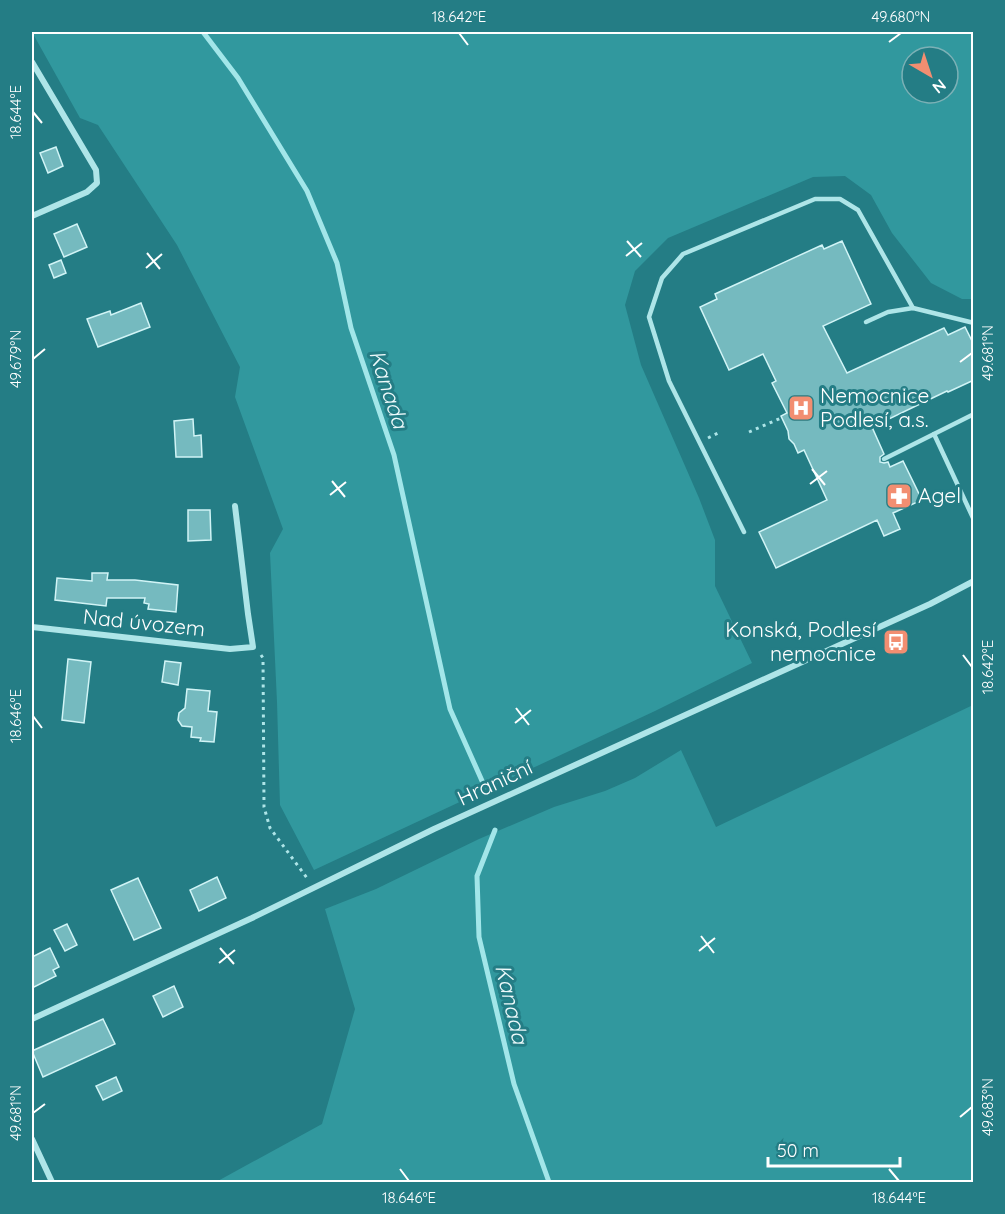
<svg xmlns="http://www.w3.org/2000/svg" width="1005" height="1214" font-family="Quicksand,sans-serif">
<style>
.green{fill:#31989e;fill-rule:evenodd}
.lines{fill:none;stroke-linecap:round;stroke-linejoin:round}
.stream{stroke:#a2e6e9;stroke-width:5}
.building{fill:#75babf;stroke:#d1f4f6;stroke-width:1.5}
.path{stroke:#aee5e8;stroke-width:3;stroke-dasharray:3 4.5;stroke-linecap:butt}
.lane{stroke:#aee5e8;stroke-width:4.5}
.street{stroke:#aee5e8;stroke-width:6}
.ticks{fill:none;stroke:#fff;stroke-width:2}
.labels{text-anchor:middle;stroke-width:6;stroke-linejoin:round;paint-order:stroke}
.poi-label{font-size:21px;fill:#fff;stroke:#247d85;text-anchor:start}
.street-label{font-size:21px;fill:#fff;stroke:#247d85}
.water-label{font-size:22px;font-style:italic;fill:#eefafb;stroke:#247d85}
.neatline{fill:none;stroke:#fff;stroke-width:2}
.ticks-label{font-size:15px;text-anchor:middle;fill:#fff}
</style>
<rect width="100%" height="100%" fill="#247d85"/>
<g class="green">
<path d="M32,32H973V299H962L931,283L892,233L871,195L845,176L813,177L668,238L635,271L625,305L641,365L699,498L715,540V586L752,663L655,711L314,870L280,805L277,702L270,553L283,529L235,397L240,367L177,245L98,125L80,118ZM912,57H948V93H912Z"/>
<path d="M973,705V1182H216L322,1124L355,1009L325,909L376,889L479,839L554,807L605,791L635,778L681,750L716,827Z"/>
</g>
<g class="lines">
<g class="stream">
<path d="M203,32L238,78L307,191L337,263L351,328L394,455L450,709L483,783"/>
<path d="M495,830L477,876L479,937L514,1084L549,1182"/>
</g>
</g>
<g class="building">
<path d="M56,147L63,166L48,173L40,153Z"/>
<path d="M77,224L87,247L64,257L54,234Z"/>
<path d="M842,241L871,304L823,326L847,373L944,328L948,335L965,327L974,345V380L948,392L947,391L872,427L884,454L880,457V462L884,463L888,462L890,467L903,461L922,500L893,513L900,529L884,536L877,520L776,568L759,532L827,500L804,450L798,453L794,444L789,439L788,431L781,416L787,413L772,383L776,381L763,354L729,370L700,307L717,299L715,294L822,245L824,249Z"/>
<path d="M61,260L66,273L54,278L49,265Z"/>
<path d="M141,303L150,327L98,347L87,319L110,311L111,315Z"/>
<path d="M193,419L194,436L201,435L202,457H176L174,421Z"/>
<path d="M188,510H210L211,540L188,541Z"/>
<path d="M92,573H108L107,580H135L178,585L176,612L148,609L149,604L144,603L145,598H107L106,606L55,600L57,578L92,581Z"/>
<path d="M68,659L91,662L84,723L62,720Z"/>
<path d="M165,661L181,663L178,685L162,682Z"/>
<path d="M187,689L210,691L208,711L217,712L214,742L200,741L201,738L191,737L192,727L182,726L178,720L179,713L185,708Z"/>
<path d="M217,877L226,898L199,911L190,890Z"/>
<path d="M138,878L161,928L134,940L111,890Z"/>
<path d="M67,924L77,945L65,951L54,930Z"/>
<path d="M50,948L59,967L53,970L56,976L32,988V957Z"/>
<path d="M174,986L183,1007L163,1017L153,996Z"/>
<path d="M103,1019L115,1044L43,1077L32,1051Z"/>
<path d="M116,1077L122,1091L103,1100L96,1086Z"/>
</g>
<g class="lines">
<g class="path">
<path d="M749,432L781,418"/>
<path d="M708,438L720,432"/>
<path d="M261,655L263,658L264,807L270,828L307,878"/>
</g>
<g class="lane">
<path d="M866,322L888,312L913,308L974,323"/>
<path d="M934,434L974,520"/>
<path d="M884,459L974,414"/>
<path d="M744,532L669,381L649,317L662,278L683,254L815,199H840L858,210L913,308"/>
</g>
<g class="street">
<path d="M32,62L96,170L97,183L87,192L32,216"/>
<path d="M32,627L230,649L253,647L248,614L235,506"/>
<path d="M32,1019L252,918L434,829L930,604L974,581"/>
<path d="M32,1139L52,1182"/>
</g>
</g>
<path class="ticks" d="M459,33L468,45M889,42L901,33M33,112L42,123M627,241L641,257M147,253L160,269M626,256L642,243M146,268L162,254M33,359L45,349M960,362L972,353M812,469L825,485M332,481L345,497M810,484L827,471M330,495L346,482M963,655L972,667M516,708L529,725M33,716L42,728M515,723L531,710M701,936L714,953M220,948L234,964M699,951L715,938M219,963L235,950M33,1113L45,1104M960,1117L972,1107M400,1169L409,1181M889,1169L899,1181"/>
<defs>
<g id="hospital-square" transform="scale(1.35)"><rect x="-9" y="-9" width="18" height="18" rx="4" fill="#f28e71" stroke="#247d85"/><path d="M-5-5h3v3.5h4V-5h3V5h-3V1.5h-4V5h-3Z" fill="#fff"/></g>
<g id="pharmacy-square" transform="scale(1.35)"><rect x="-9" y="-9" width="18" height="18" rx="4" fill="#f28e71" stroke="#247d85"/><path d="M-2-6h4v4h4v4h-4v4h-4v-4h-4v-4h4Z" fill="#fff"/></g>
<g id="bus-square" transform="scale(1.35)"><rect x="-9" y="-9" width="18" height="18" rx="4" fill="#f28e71" stroke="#247d85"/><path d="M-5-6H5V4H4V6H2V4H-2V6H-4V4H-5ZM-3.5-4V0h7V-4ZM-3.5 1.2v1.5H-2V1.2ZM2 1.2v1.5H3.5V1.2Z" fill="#fff"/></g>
</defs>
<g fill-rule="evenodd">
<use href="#hospital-square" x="801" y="408"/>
<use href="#pharmacy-square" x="899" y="496"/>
<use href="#bus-square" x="896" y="642"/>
</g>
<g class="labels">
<g class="poi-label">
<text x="820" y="403">Nemocnice<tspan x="820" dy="24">Podlesí, a.s.</tspan></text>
<text x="918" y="503">Agel</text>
<text x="876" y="637" text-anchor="end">Konská, Podlesí<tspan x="876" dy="24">nemocnice</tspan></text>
</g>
<g class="street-label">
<text transform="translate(144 623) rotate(6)" y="7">Nad úvozem</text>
<text transform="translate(495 783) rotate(-25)" y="7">Hraniční</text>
</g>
<g class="water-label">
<text transform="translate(389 389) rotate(72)" y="8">Kanada</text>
<text transform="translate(512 1004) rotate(77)" y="8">Kanada</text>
</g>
</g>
<rect width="1005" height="1214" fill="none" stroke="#247d85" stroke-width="66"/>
<g transform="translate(930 75) rotate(141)"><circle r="28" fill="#247d85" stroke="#7cb1b6" stroke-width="1.5"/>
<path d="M0-4.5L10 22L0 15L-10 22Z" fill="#f28e71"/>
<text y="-9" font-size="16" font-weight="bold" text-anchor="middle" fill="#ffffff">N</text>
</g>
<path d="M768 1157v9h132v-9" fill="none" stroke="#ffffff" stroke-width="3"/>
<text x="777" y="1157" font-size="18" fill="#ffffff" stroke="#247d85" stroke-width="4.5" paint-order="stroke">50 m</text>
<rect x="33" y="33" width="939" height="1148" class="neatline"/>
<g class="ticks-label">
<text x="459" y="22">18.642°E</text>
<text x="901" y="22">49.680°N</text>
<text transform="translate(16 112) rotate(-90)" y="5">18.644°E</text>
<text transform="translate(988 353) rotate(-90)" y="5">49.681°N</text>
<text transform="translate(16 359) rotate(-90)" y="5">49.679°N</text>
<text transform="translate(988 667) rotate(-90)" y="5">18.642°E</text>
<text transform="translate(16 716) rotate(-90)" y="5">18.646°E</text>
<text transform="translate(988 1107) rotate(-90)" y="5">49.683°N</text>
<text transform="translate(16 1113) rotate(-90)" y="5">49.681°N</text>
<text x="409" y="1203">18.646°E</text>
<text x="899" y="1203">18.644°E</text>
</g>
</svg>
